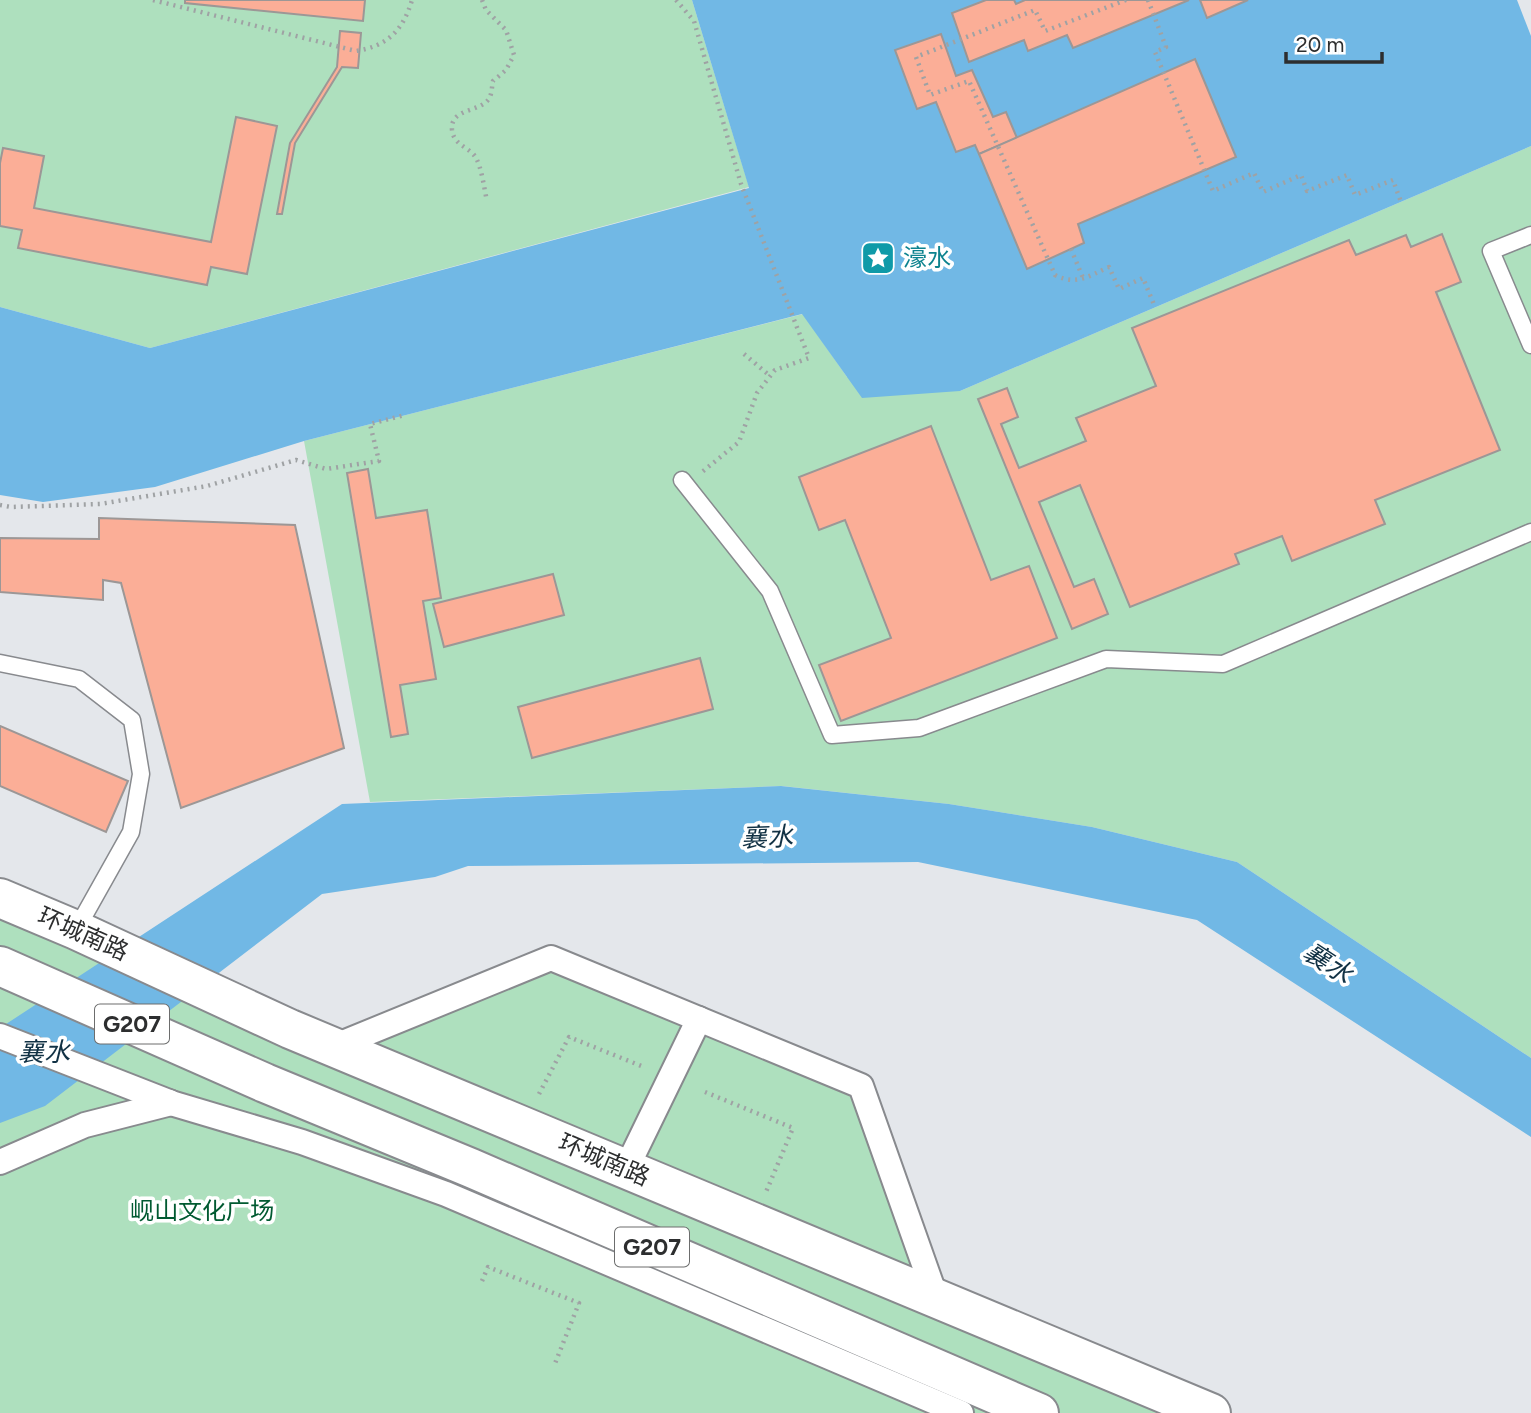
<svg xmlns="http://www.w3.org/2000/svg" width="1531" height="1413" font-family="Figtree,'Noto Sans SC',sans-serif">
<style>
.green{fill:#aee0be}
.water{fill:#71b8e5}
.building{fill:#fbae97;stroke:#9c9796;stroke-width:2}
.lines{fill:none;stroke-linecap:round;stroke-linejoin:round}
.service-casing{stroke:#888a8e;stroke-width:19}
.pedestrian-casing{stroke:#888a8e;stroke-width:28}
.trunk-casing{stroke:#888a8e;stroke-width:42}
.path{stroke:#9fa2a4;stroke-width:4.5;stroke-dasharray:2 5;stroke-linecap:butt}
.service{stroke:#fff;stroke-width:16}
.pedestrian{stroke:#fff;stroke-width:24}
.trunk{stroke:#fff;stroke-width:38}
.labels{text-anchor:middle;stroke-width:7;stroke-linejoin:round;paint-order:stroke}
.shield{fill:#fff;stroke:#6c6d6d;stroke-width:2}
.shield-label{font-size:23px;font-weight:bold;fill:#2d2e2f}
.culture-label{font-size:24px;fill:#0d838f;stroke:#fff;text-anchor:start}
.street-label{font-size:24px;fill:#2d2e2f;stroke:#fff}
.park-label{font-size:24px;fill:#015a31;stroke:#fff}
.water-label{font-size:26px;font-style:italic;fill:#113144;stroke:#fff}
</style>
<rect width="100%" height="100%" fill="#e4e7eb"/>
<g class="green">
<path d="M0,0H692L749,187L150,348L0,307Z"/>
<path d="M1531,146V1058L1237,862L1092,827L949,804L782,786L370,802L304,441L803,314L847,377L960,391Z"/>
<path d="M0,898L333,1047L551,958L861,1086L936,1298L1211,1413H0Z"/>
</g>
<g class="water">
<path d="M692,0H1517L1531,36V146L960,391L862,398L802,314L304,441L155,487L43,502L0,495V307L150,348L749,188Z"/>
<path d="M781,786L949,804L1092,827L1237,862L1531,1058V1137L1197,920L918,862L468,866L435,877L322,894L45,1106L0,1123V1028L342,804Z"/>
</g>
<g class="building">
<path d="M185,0H365L363,21L185,3Z"/>
<path d="M986,0H1014L1016,4L1025,0H1189L1073,48L1067,35L1028,51L1024,40L969,62L952,13Z"/>
<path d="M1200,0H1248L1207,18Z"/>
<path d="M340,31L361,33L358,68L342,67L295,143L282,214H277L290,143L337,67Z"/>
<path d="M941,34L956,76L972,70L993,117L1006,112L1017,138L979,154L975,145L956,152L936,102L917,109L895,50Z"/>
<path d="M1195,59L1236,157L1078,224L1084,243L1027,269L979,154Z"/>
<path d="M236,117L277,126L247,274L211,267L207,285L18,248L22,230L0,226V163L3,148L44,156L34,208L211,242Z"/>
<path d="M1442,234L1461,282L1436,292L1500,450L1375,500L1385,524L1292,561L1282,536L1235,554L1239,564L1130,607L1080,485L1039,502L1074,587L1094,579L1108,614L1072,629L978,399L1007,388L1018,417L1001,424L1019,468L1086,441L1076,418L1156,386L1132,328L1349,240L1356,255L1406,235L1411,247Z"/>
<path d="M931,426L991,580L1029,566L1057,638L841,721L819,665L891,638L845,520L819,530L799,477Z"/>
<path d="M368,469L376,518L427,510L441,598L423,601L436,679L400,685L408,734L391,737L347,473Z"/>
<path d="M99,518L295,525L344,748L181,808L121,583L103,580V600L0,592V538L99,539Z"/>
<path d="M553,574L564,615L444,647L433,604Z"/>
<path d="M700,658L713,709L532,758L518,707Z"/>
<path d="M0,726L128,781L106,832L0,786Z"/>
</g>
<g class="lines">
<g class="service-casing">
<g id="service">
<path d="M1531,235L1491,251L1531,345"/>
<path d="M682,480L770,591L832,735L919,728L1106,659L1223,664L1531,532"/>
<path d="M0,663L79,679L132,720L141,774L131,832L76,930"/>
</g>
</g>
<g class="pedestrian-casing">
<g id="pedestrian">
<path d="M0,1036L169,1102"/>
<path d="M333,1047L551,958L861,1086L936,1298"/>
<path d="M171,1103L302,1142L446,1194L961,1413"/>
<path d="M0,1162L85,1125L171,1103L169,1102"/>
<path d="M626,1169L699,1019"/>
</g>
</g>
<g class="trunk-casing">
<g id="trunk">
<path d="M0,898L76,930L290,1029L1211,1413"/>
<path d="M0,966L265,1083L471,1168L1039,1413"/>
</g>
</g>
<g class="path">
<path d="M153,0L356,51C388,46 403,30 412,0"/>
<path d="M482,0L486,10L506,30L514,55L506,70L493,81C492,85 492,92 490,97C482,113 450,107 452,130C454,146 470,147 476,158C482,169 484,188 487,201"/>
<path d="M676,0L694,21L741,184L809,358L775,370L757,393L739,442L702,472"/>
<path d="M1126,0L1045,31L1035,10L916,57L930,95L969,81L1055,275C1076,286 1089,276 1109,267L1119,289L1143,278L1155,307"/>
<path d="M1148,0L1166,47L1155,52L1213,191L1254,173L1263,192L1301,175L1307,191L1347,175L1355,195L1393,180L1401,202"/>
<path d="M1071,249L1083,278"/>
<path d="M744,354L770,376"/>
<path d="M0,505L11,507L100,504L207,486L296,460L326,469L379,461L370,424L405,415"/>
<path d="M705,1092L793,1128L766,1192"/>
<path d="M539,1094L569,1037L644,1067"/>
<path d="M482,1281L488,1267L579,1303L554,1366"/>
</g>
<use href="#service" class="service"/>
<use href="#pedestrian" class="pedestrian"/>
<use href="#trunk" class="trunk"/>
</g>
<defs>
<g id="sight-square" transform="scale(1.75)"><rect x="-9" y="-9" width="18" height="18" rx="4" fill="#0f9aa8" stroke="#fff"/><path d="M0-6L1.8-2.2L6-1.7L2.9 1.2L3.7 5.4L0 3.3L-3.7 5.4L-2.9 1.2L-6-1.7L-1.8-2.2Z" fill="#fff"/></g>
</defs>
<g fill-rule="evenodd">
<use href="#sight-square" x="878" y="258"/>
</g>
<g class="labels">
<g class="shield">
<rect x="95" y="1004.5" width="74" height="39" rx="5"/>
<rect x="615" y="1227.5" width="74" height="39" rx="5"/>
</g>
<g class="shield-label">
<text x="132" y="1032">G207</text>
<text x="652" y="1255">G207</text>
</g>
<g class="culture-label">
<text x="903" y="266">濠水</text>
</g>
<g class="street-label">
<text transform="translate(83 934) rotate(24)" y="8">环城南路</text>
<text transform="translate(604 1160) rotate(23)" y="8">环城南路</text>
</g>
<g class="park-label">
<text x="202" y="1219">岘山文化广场</text>
</g>
<g class="water-label">
<text transform="translate(767 837) rotate(-2)" y="9">襄水</text>
<text transform="translate(1328 963) rotate(33)" y="9">襄水</text>
<text x="44" y="1061">襄水</text>
</g>
</g>
<path d="M1286 52v10h96v-10" fill="none" stroke="#2d2e2f" stroke-width="3.5"/>
<text x="1296" y="52" font-size="21" fill="#2d2e2f" stroke="#ffffff" stroke-width="5" paint-order="stroke">20 m</text>
</svg>
